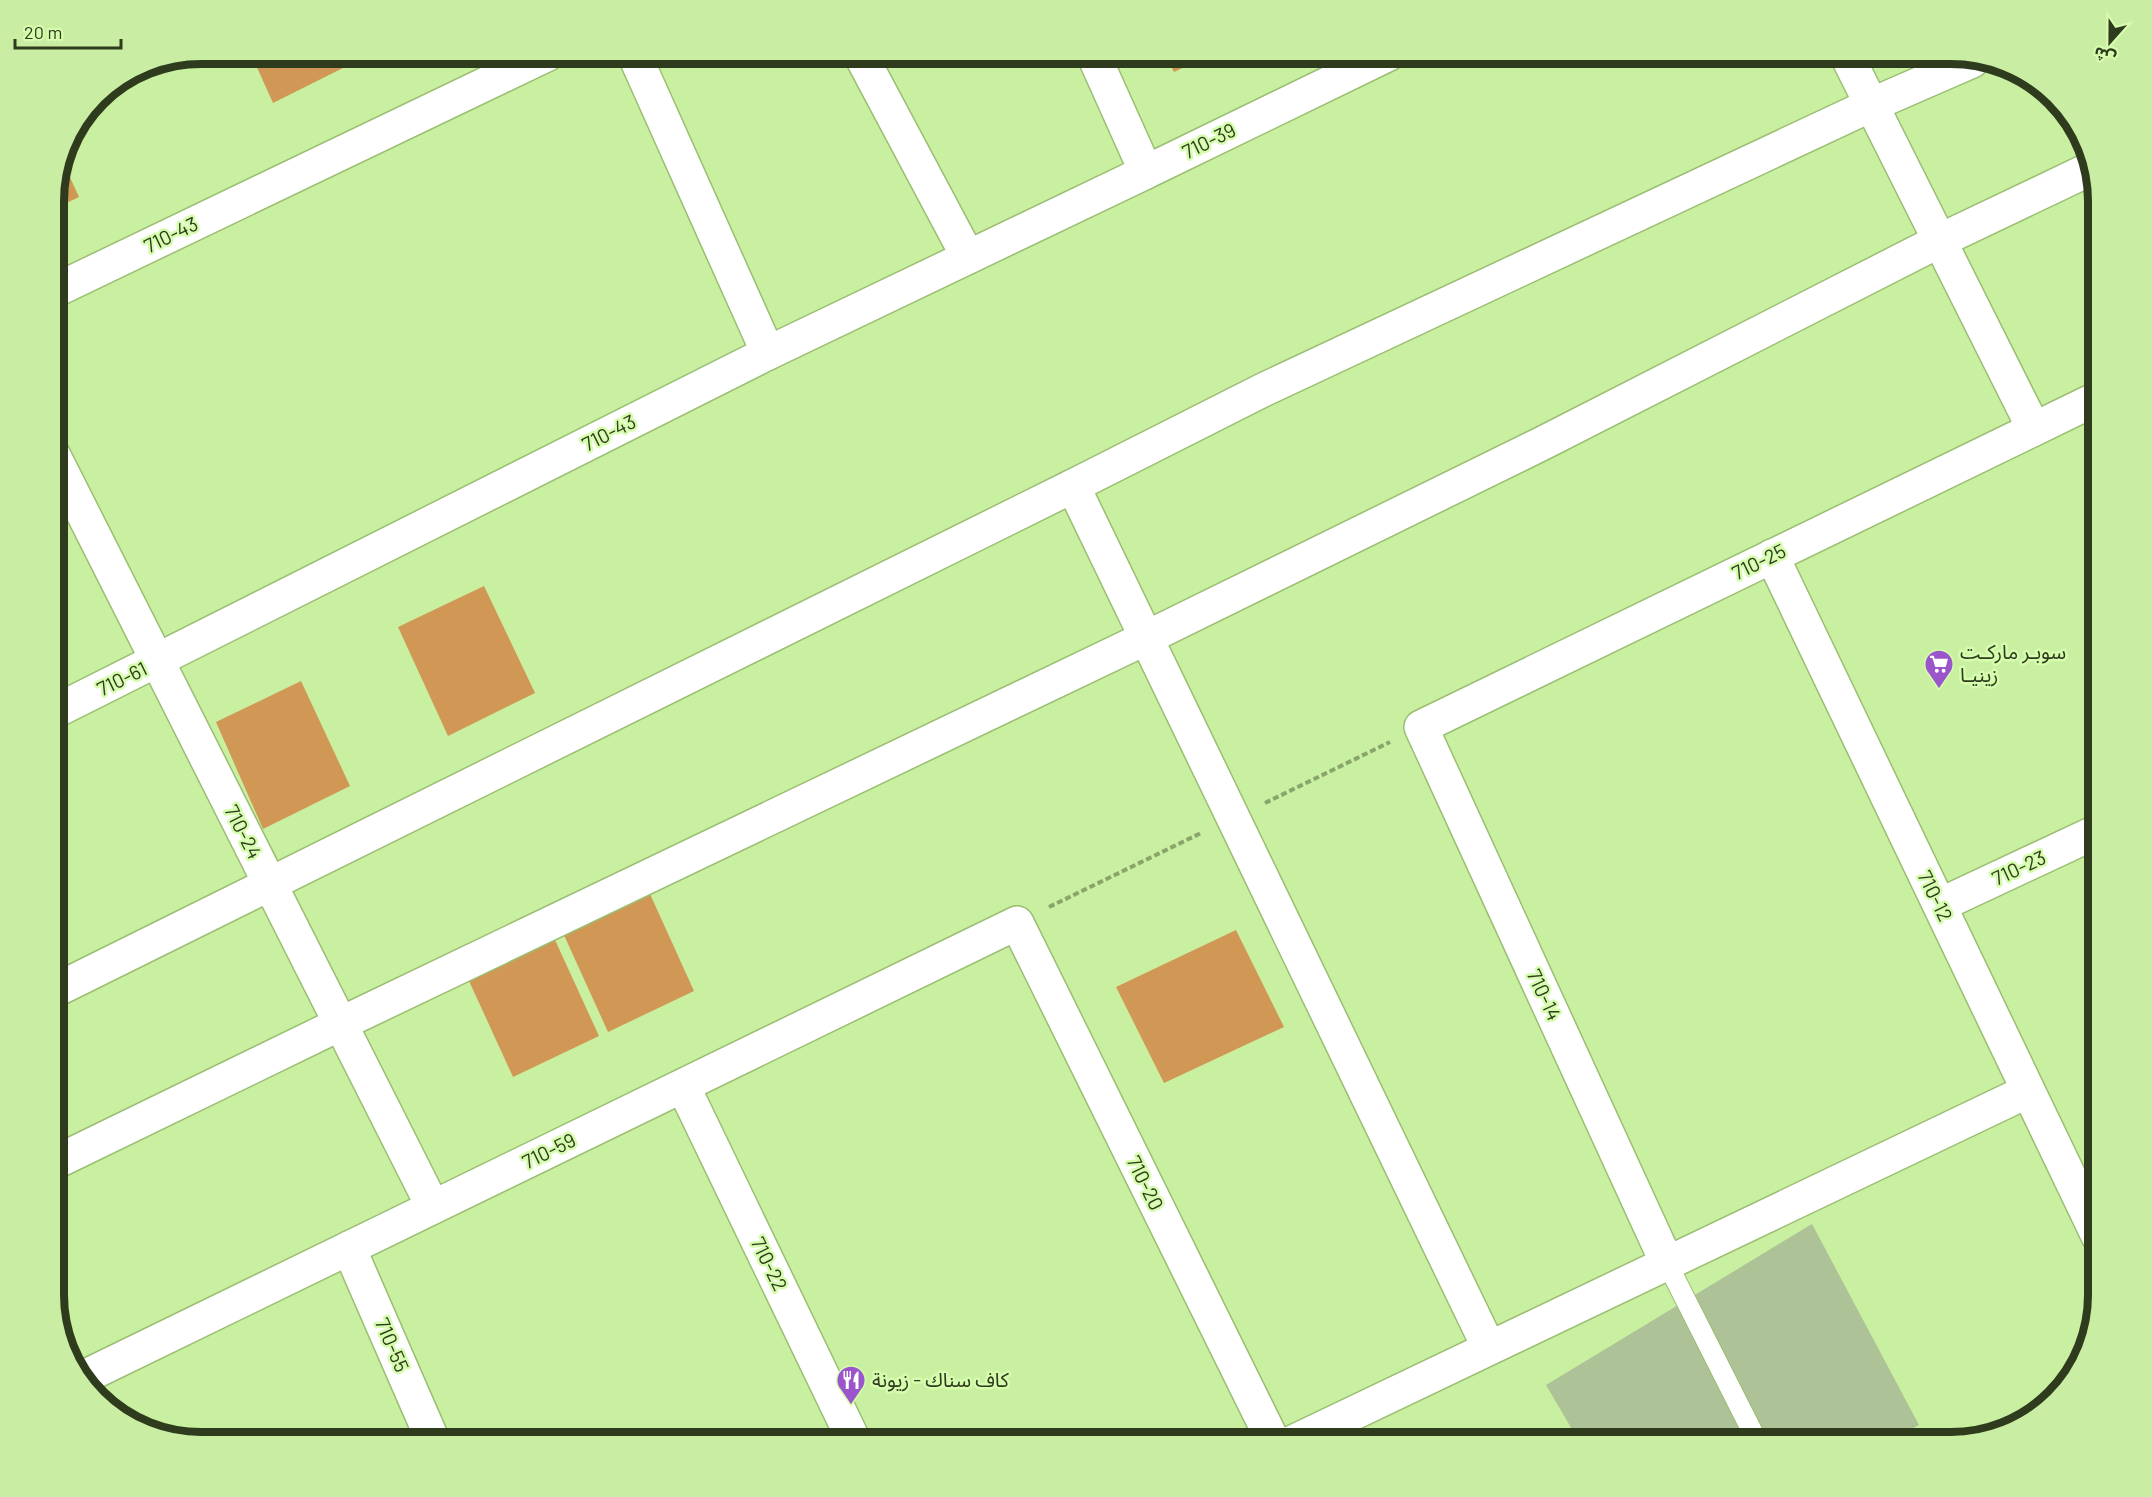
<svg xmlns="http://www.w3.org/2000/svg" width="2152" height="1497" font-family="Barlow,'Noto Sans Arabic',sans-serif">
<style>
.green{fill:#adc397}
.building{fill:#d19855}
.lines{fill:none;stroke-linecap:round;stroke-linejoin:round}
.service-casing{stroke:#9abe72;stroke-width:22}
.minor-casing{stroke:#9abe72;stroke-width:36}
.path{stroke:#89a56a;stroke-width:4;stroke-dasharray:6 3;stroke-linecap:butt}
.service{stroke:#fff;stroke-width:20}
.minor{stroke:#fff;stroke-width:33}
.labels{text-anchor:middle;stroke-width:5;stroke-linejoin:round;paint-order:stroke}
.street-label{font-size:20px;fill:#2e3c1d;stroke:#d6fcae}
.poi-label{font-size:20px;fill:#2e3c1d;stroke:#d6fcae;text-anchor:start}
.rim{fill:none;stroke:#2e3c1d;stroke-width:8}
</style>
<rect width="100%" height="100%" fill="#c9efa1"/>
<path class="green" d="M1812,1224L1919,1425L1884,1443H1580L1546,1385Z"/>
<g class="building">
<path d="M251,54H356L359,60L273,103Z"/>
<path d="M1165,54H1212L1174,72Z"/>
<path d="M62,160L79,197L54,209V192Z"/>
<path d="M484,586L535,693L448,736L398,627Z"/>
<path d="M301,681L350,786L263,829L216,722Z"/>
<path d="M645,883L694,991L608,1032L559,924Z"/>
<path d="M550,929L599,1036L513,1077L464,970Z"/>
<path d="M1236,930L1284,1027L1164,1083L1116,987Z"/>
</g>
<g class="lines">
<g class="service-casing">
<path id="service" d="M1667,1263L1758,1443"/>
</g>
<g class="minor-casing">
<g id="minor">
<path d="M860,54L968,257"/>
<path d="M1093,54L1146,172L1389,54"/>
<path d="M1846,54L2034,429"/>
<path d="M54,291L548,54"/>
<path d="M768,353L1146,172"/>
<path d="M54,456L433,1207"/>
<path d="M1772,556L2098,1236"/>
<path d="M54,712L768,353L634,54"/>
<path d="M1940,905L2098,831"/>
<path d="M54,991L1073,486"/>
<path d="M683,1086L855,1443"/>
<path d="M54,1163L340,1024L1146,638L1543,443L1939,241L2090,169"/>
<path d="M349,1248L434,1443"/>
<path d="M1667,1263L1421,727L2098,398"/>
<path d="M1489,1348L1073,486L1263,390L1871,105L1972,61"/>
<path d="M82,1378L1017,923L1274,1443"/>
<path d="M1291,1443L2028,1091"/>
</g>
</g>
<g class="path">
<path d="M1265,803L1390,742"/>
<path d="M1049,907L1201,833"/>
</g>
<use href="#service" class="service"/>
<use href="#minor" class="minor"/>
</g>
<defs>
<g id="supermarket-pin" transform="scale(1.5)"><path d="M0 17L-7.5 6A9.5 9.5 0 1 1 7.5 6Z" fill="#9a55ca" stroke="#d6fcae"/><path d="M-6-5.5h2.5l.6 2H6L4.5 2H-2.5L-4.4-4H-6ZM-1.5 3.2a1.3 1.3 0 1 0 .1 0ZM3 3.2a1.3 1.3 0 1 0 .1 0Z" fill="#fff"/></g>
<g id="restaurant-pin" transform="scale(1.5)"><path d="M0 17L-7.5 6A9.5 9.5 0 1 1 7.5 6Z" fill="#9a55ca" stroke="#d6fcae"/><path d="M-5-6h1v4h1v-4h1v4h1v-4h1v5L-1.5 .5V6h-2V.5L-5-1ZM5-6V6H3V1.5H1.5Q1.5-4 5-6Z" fill="#fff"/></g>
</defs>
<g fill-rule="evenodd">
<use href="#supermarket-pin" x="1939" y="664"/>
<use href="#restaurant-pin" x="851" y="1380"/>
</g>
<g class="labels">
<g class="street-label">
<text transform="translate(1209 141) rotate(-26)" y="7">710-39</text>
<text transform="translate(171 235) rotate(-26)" y="7">710-43</text>
<text transform="translate(609 433) rotate(-27)" y="7">710-43</text>
<text transform="translate(1759 562) rotate(-26)" y="7">710-25</text>
<text transform="translate(122 679) rotate(-26)" y="7">710-61</text>
<text transform="translate(243 832) rotate(63)" y="7">710-24</text>
<text transform="translate(2019 868) rotate(-25)" y="7">710-23</text>
<text transform="translate(1935 896) rotate(64)" y="7">710-12</text>
<text transform="translate(1544 995) rotate(65)" y="7">710-14</text>
<text transform="translate(549 1151) rotate(-26)" y="7">710-59</text>
<text transform="translate(1145 1183) rotate(64)" y="7">710-20</text>
<text transform="translate(769 1264) rotate(64)" y="7">710-22</text>
<text transform="translate(392 1345) rotate(67)" y="7">710-55</text>
</g>
<g class="poi-label">
<text x="1960" y="659">سوبـر ماركـت<tspan x="1960" dy="23">زينيـا</tspan></text>
<text x="872" y="1387">كاف سناك - زيونة</text>
</g>
</g>
<path d="M0 0H2152V1497H0ZM201 64H1951A137 137 0 0 1 2088 201V1295A137 137 0 0 1 1951 1432H201A137 137 0 0 1 64 1295V201A137 137 0 0 1 201 64Z" fill="#c9eda2" fill-rule="evenodd"/>
<path class="rim" d="M201 64H1951A137 137 0 0 1 2088 201V1295A137 137 0 0 1 1951 1432H201A137 137 0 0 1 64 1295V201A137 137 0 0 1 201 64Z"/>
<g transform="translate(2110 42) rotate(201)" stroke="#d6fcae" stroke-width="4.5" paint-order="stroke">
<path d="M0-4.5L10 22L0 15L-10 22Z" fill="#2e3c1d"/>
<text y="-9" font-size="16" font-weight="bold" text-anchor="middle" fill="#2e3c1d">ش</text>
</g>
<path d="M15 39v9h106v-9" fill="none" stroke="#2e3c1d" stroke-width="3"/>
<text x="24" y="39" font-size="18" fill="#2e3c1d" stroke="#d6fcae" stroke-width="4.5" paint-order="stroke">20 m</text>
</svg>
